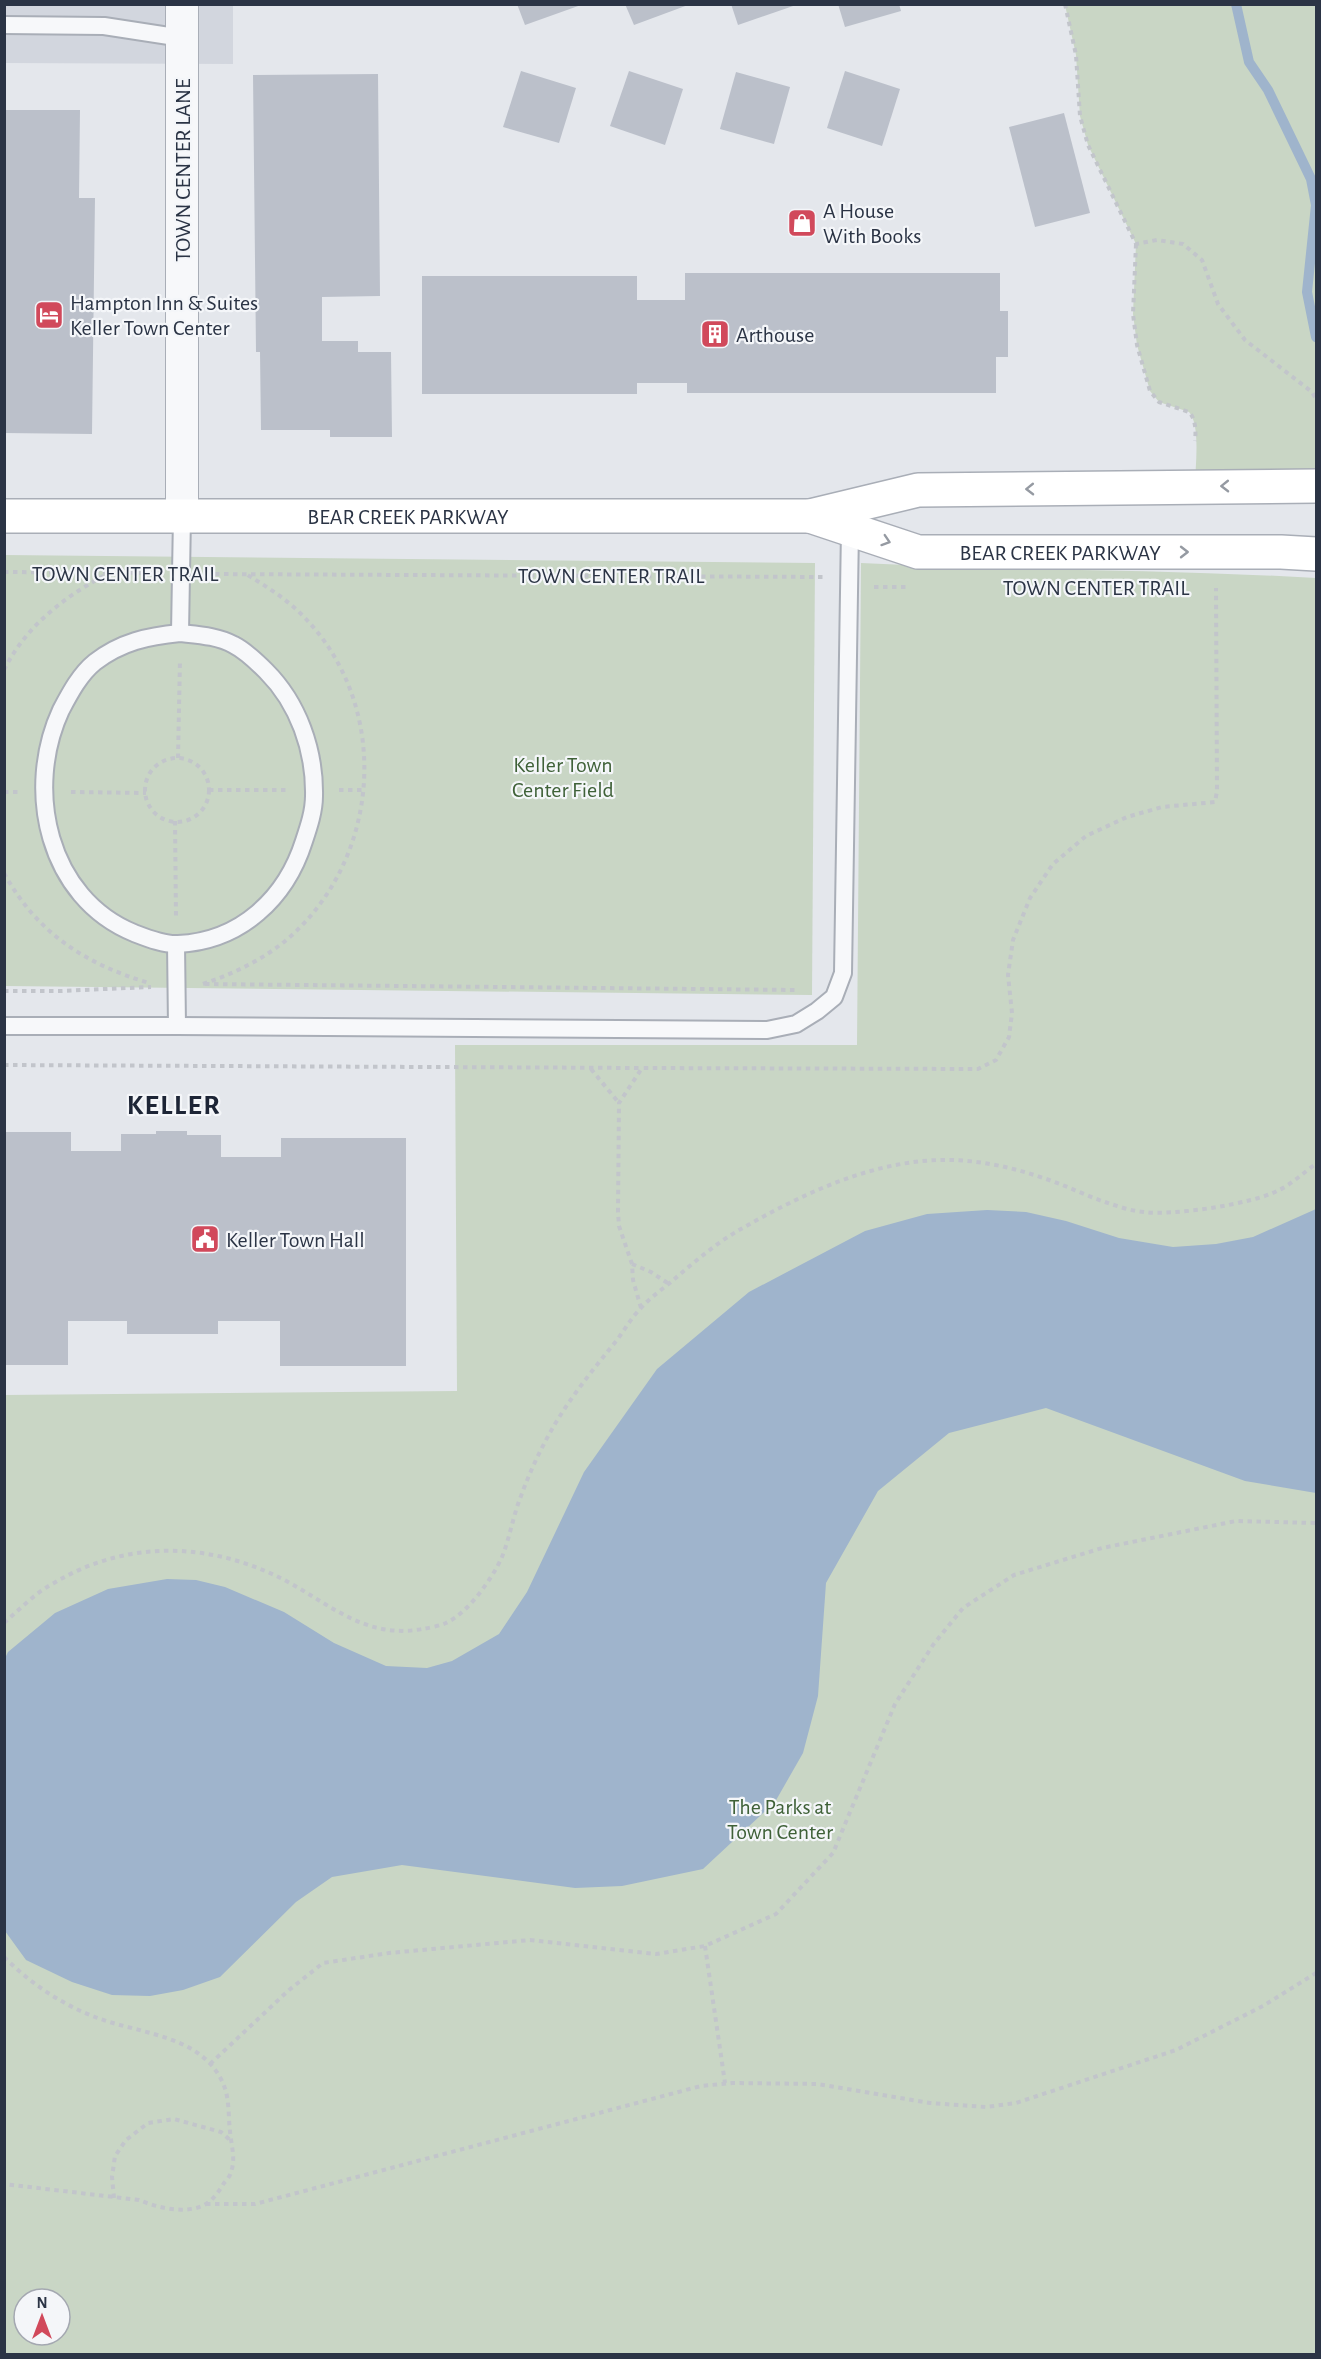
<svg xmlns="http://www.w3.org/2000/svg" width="1321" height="2359" font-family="'Alegreya Sans',sans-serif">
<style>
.built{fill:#d2d6de}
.green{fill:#c9d6c5;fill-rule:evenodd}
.water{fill:#9fb4cc}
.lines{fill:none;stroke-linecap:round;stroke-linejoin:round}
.stream{stroke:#9fb4cc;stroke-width:10}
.building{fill:#bbc0ca}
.lane-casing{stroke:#a9aeb7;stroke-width:20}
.street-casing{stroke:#a9aeb7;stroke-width:34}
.secondary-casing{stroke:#a9aeb7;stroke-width:36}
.path{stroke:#c2c5cb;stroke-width:4;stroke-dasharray:4.5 4.5;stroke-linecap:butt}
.lane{stroke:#f7f8fa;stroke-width:16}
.street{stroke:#f7f8fa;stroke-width:32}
.secondary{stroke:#fff;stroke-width:33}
.oneway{stroke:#959aa2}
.labels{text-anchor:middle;stroke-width:4.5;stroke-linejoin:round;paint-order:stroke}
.street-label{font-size:22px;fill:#2b3445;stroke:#f4f6f9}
.poi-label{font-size:22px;fill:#2b3445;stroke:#f4f6f9;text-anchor:start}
.park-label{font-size:22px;fill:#3f6138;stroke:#f4f6f9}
.district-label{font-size:28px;font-weight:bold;letter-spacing:1.5px;fill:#1d2536;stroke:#f4f6f9}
</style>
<rect width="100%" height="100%" fill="#e4e7ec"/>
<path class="built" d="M5,5H233V64L5,63Z"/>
<g class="green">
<path d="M1065,5H1316V486L1195,487C1195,468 1201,425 1189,412L1159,402L1150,391L1137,345L1133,314L1136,244L1088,145L1080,116L1076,55Z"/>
<path d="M5,555L815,563L812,995L5,986Z"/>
<path d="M861,563C1013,571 1165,569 1316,578V2354H5L4,1395L457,1391L455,1045H857ZM24,2299H60V2335H24Z"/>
</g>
<path class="water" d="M1316,1209V1493L1245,1481L1046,1408L949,1433L878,1491L826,1583L818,1696L803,1753L775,1802L703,1869L622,1886L575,1888L402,1865L332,1877L296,1902L220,1977L183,1990L150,1996L112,1995L72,1982L26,1960L5,1931V1658L8,1652L55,1613L108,1589L167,1579L196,1580L225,1587L284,1612L334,1643L386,1666L427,1668L452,1661L499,1634L527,1592L584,1472L657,1369L749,1292L865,1231L927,1214L987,1210L1026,1212L1066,1221L1119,1238L1173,1247L1216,1244L1253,1237Z"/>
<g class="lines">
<path class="stream" d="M1236,4L1249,62L1268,90L1311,179L1316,205L1307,292L1316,337"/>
</g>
<g class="building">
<path d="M517,4H581V5L525,25Z"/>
<path d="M625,4H688V5L634,25Z"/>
<path d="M731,4H796V5L738,25Z"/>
<path d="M838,4H899L901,11L845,27Z"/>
<path d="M521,71L576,88L559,143L503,127Z"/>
<path d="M629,71L683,89L665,145L610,126Z"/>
<path d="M845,71L900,89L882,146L827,128Z"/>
<path d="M736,72L790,87L774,144L720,129Z"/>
<path d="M378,74L380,296L322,297V341H358V352H391L392,437H330V430H261L260,352H256L253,75Z"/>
<path d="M4,110H80L79,198H95L92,434L4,433Z"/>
<path d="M1064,113L1090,213L1035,227L1009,127Z"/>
<path d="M685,273H1000V311H1008V357H996V393H687V383H637V394H422V276H637V300H685Z"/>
<path d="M156,1131H187V1135H221V1157H281V1138H406V1366H280V1321H218V1334H127V1321H68V1365H4V1132H71V1151H121V1134H156Z"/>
</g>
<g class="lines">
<g class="lane-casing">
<g id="lane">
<path d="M4,25L104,26L182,38"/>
<path d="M180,633C198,635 218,636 234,645C246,651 257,662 266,671C298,703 315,750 314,796C314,811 309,826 304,841C286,898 241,941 178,944C164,945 147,938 134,933C48,898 24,790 61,710C70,693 80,674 95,662C121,642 148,636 180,633Z"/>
<path d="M180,633L182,516"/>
<path d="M4,1026H177L176,944"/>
<path d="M177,1026L767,1030L796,1024L817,1011L834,997L843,973L850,529"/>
</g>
</g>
<g class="street-casing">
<path id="street" d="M182,516V4"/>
</g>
<g class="secondary-casing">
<g id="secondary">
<path id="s1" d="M4,516H810L918,490L1316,486"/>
<path id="s2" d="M810,516L918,552H1281L1316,554"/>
</g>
</g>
<g class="path">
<path d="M1065,4L1076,55L1080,116L1088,145L1136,244L1157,240L1183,244L1202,260L1218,304L1245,340L1312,392L1316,399"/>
<path d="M1136,244L1133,314L1137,345L1150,391L1159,402L1189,412C1196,419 1196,432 1195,441"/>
<path d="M4,572L154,573"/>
<path d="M206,574L823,577"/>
<path d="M874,587H906"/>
<path d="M4,670C26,626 64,597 107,574"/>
<path d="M178,758L180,660"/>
<circle cx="177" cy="790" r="32"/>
<path d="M209,790H287"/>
<path d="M339,790H365"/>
<path d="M4,792H19"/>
<path d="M71,792L146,793"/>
<path d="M175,821L176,917"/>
<path d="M4,873C37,933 85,964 149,983"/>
<path d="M203,984C235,973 265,959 291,936C384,852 391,699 298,611C282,596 264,585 246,574"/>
<path d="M205,984L797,990"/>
<path d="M4,991H60L151,987"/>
<path d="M4,1065L642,1068"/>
<path d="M591,1069L619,1103"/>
<path d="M632,1264L651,1272L669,1284"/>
<path d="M641,1308L633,1280L632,1264L619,1226L618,1212L619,1103L642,1068L978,1069L996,1060L1009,1037L1012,1013L1008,975L1013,940L1030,898L1053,864L1086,836L1127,817L1162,807L1215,802L1217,791L1216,588"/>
<path d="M4,1623C20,1609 35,1593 54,1583C129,1538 215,1542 290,1583C333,1607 368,1639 422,1629C429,1628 439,1626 446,1623C468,1613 492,1579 502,1557C510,1537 513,1516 521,1496C530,1471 542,1446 555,1424C573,1394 595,1367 617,1340C625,1329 632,1317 641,1308C650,1298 661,1290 671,1282C693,1263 716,1243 741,1229C804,1193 877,1158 952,1160C989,1161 1026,1171 1060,1184C1075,1190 1090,1197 1105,1202C1117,1206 1131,1211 1144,1212C1172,1216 1252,1204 1277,1191C1291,1185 1304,1172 1316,1164"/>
<path d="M705,1946L725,2083"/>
<path d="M4,1957C30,1983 61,2004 95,2017C138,2034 199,2034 222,2081C230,2097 228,2115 230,2131C231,2145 236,2158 231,2172C230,2176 227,2180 224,2183C220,2190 213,2200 206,2204C187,2215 158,2208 139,2200L4,2184"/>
<path d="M210,2064L289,1990L323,1963L389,1953L530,1940L656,1954L705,1946L776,1914L833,1853L895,1704L933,1645L963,1608L1014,1575L1102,1548L1236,1521L1316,1523"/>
<path d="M114,2198L112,2177L115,2156L126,2140L148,2123L174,2119L221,2132L230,2140"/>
<path d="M206,2204H255L701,2086L732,2083L818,2084L930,2103L986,2107L1016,2103L1176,2050L1263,2006L1316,1973"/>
</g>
<use href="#lane" class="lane"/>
<use href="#street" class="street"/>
<use href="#secondary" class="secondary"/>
</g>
<defs><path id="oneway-chevron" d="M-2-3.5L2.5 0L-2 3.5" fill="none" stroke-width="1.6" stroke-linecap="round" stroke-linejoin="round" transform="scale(1.5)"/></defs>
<g class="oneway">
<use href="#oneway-chevron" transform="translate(1225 486) rotate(179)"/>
<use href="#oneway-chevron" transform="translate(1030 489) rotate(179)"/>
<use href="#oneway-chevron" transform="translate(886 541) rotate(18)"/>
<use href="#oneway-chevron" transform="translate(1184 552)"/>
</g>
<defs>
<g id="shop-square" transform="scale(1.5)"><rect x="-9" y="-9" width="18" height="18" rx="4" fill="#d1495b" stroke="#f4f6f9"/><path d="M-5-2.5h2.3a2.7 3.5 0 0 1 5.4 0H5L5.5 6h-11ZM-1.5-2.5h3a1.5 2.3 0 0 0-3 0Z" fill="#fff"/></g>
<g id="hotel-square" transform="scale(1.5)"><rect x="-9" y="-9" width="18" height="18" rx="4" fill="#d1495b" stroke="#f4f6f9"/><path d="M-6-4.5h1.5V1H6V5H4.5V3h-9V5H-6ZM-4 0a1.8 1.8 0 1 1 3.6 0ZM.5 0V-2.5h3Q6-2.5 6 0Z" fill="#fff"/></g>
<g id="building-square" transform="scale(1.5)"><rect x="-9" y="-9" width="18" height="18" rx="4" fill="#d1495b" stroke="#f4f6f9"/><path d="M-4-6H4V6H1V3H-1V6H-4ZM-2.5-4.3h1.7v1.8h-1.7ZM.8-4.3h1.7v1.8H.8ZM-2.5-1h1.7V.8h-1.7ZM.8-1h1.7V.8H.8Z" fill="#fff"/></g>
<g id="civic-square" transform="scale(1.5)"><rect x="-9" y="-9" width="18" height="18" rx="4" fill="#d1495b" stroke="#f4f6f9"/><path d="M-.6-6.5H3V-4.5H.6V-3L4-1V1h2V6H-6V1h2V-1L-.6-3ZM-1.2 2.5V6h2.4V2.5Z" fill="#fff"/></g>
</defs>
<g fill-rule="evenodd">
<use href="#shop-square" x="802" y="223"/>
<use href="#hotel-square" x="49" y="315"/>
<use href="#building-square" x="715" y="334"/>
<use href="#civic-square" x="205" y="1239"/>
</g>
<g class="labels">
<g class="street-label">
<text transform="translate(182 170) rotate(-90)" y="8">TOWN CENTER LANE</text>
<text dy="8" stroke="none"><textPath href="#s1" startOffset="404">BEAR CREEK PARKWAY</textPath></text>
<text dy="8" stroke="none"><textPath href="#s2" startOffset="256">BEAR CREEK PARKWAY</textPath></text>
<text x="125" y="581">TOWN CENTER TRAIL</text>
<text x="611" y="583">TOWN CENTER TRAIL</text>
<text x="1096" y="595">TOWN CENTER TRAIL</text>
</g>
<g class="poi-label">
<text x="823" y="218">A House<tspan x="823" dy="25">With Books</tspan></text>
<text x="70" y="310">Hampton Inn &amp; Suites<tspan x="70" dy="25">Keller Town Center</tspan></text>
<text x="736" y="342">Arthouse</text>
<text x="226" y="1247">Keller Town Hall</text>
</g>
<g class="park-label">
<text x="563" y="772">Keller Town<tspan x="563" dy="25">Center Field</tspan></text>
<text x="780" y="1814">The Parks at<tspan x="780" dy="25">Town Center</tspan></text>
</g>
<g class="district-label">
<text x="174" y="1114">KELLER</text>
</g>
</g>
<rect width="1321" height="2359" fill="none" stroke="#2b3445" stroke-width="12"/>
<g transform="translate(42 2317)"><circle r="28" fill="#f4f6f9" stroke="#a4a8b1" stroke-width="1.5"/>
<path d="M0-4.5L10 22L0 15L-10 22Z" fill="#d1495b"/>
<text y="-9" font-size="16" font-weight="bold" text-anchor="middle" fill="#2b3445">N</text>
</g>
</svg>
